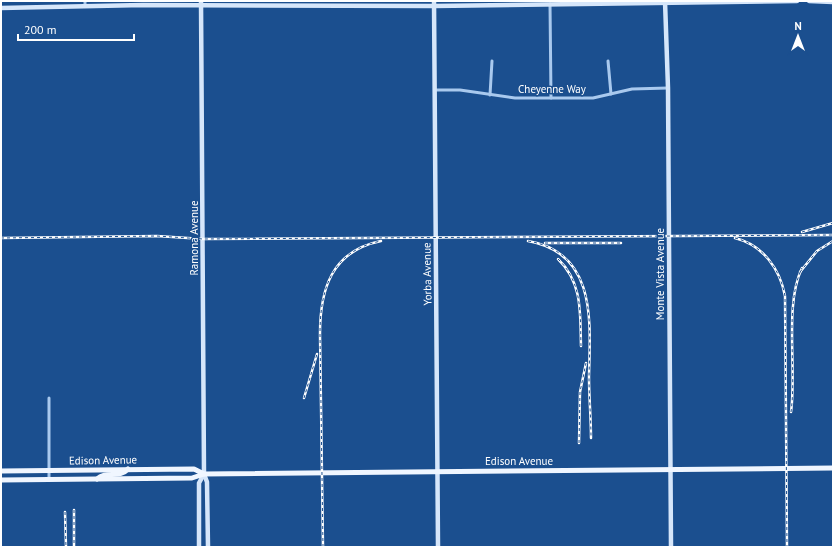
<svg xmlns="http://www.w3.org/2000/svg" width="834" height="548" font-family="'PT Sans',sans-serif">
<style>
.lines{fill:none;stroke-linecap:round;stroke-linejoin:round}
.street{stroke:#a9c9ee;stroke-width:3}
.secondary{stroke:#d6e6fa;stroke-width:4.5}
.primary{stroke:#f0f6ff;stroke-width:5}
.rail-casing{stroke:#fff;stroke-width:2.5}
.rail{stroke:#1b4f8f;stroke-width:1;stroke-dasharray:3;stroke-linecap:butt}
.labels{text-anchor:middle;stroke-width:3;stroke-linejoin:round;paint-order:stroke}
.street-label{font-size:11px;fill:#fff;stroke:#1b4f8f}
</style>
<rect width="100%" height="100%" fill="#1b4f8f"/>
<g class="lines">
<g class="street">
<path d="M85,1V6"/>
<path d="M550,4L551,98"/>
<path d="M608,61L611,94"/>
<path d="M435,90H460L515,98H593L632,89L668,88"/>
<path d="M490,95L492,61"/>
<path d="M49,398V479"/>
</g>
<g class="secondary">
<path d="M201,1L204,474L207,482L208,547"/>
<path d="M434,1L438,547"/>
<path d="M665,1L668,88L671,547"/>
<path d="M809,1L833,2"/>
<path d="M1,8L143,5L434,6L797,1"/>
<path d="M199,547V483L204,474"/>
</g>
<g class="primary">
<path d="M1,471L194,469L204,474"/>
<path d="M97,479C106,470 119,479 128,469"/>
<path d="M1,480L192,478L204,474L833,468"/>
</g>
<g class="rail-casing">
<g id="rail">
<path d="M802,232L833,223"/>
<path d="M1,238L157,236L203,239L833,235"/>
<path d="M735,238C763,245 780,269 785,296L787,547"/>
<path d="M528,241C598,253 590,324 589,377C589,397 591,418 591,438"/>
<path d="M545,243H621"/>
<path d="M558,259C583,283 580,314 581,346"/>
<path d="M800,272L817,251L833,241"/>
<path d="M304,398L317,354"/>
<path d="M791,412C797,369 784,305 802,268"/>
<path d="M579,443L580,392L586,363"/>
<path d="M74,510V547"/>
<path d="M65,512L66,547"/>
<path d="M323,547L320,334C320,290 331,251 381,241"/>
</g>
</g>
<use href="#rail" class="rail"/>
</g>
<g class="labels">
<g class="street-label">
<text x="552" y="93">Cheyenne Way</text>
<text transform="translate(194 238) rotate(-90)" y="4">Ramona Avenue</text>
<text transform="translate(427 274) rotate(-91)" y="4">Yorba Avenue</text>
<text transform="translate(660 274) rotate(-90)" y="4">Monte Vista Avenue</text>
<text transform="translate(103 460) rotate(-1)" y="4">Edison Avenue</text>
<text x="519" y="465">Edison Avenue</text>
</g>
</g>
<rect width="834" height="548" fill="none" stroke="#ffffff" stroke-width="4"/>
<g transform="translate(798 36)" stroke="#1b4f8f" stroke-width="3" paint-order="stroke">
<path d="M0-3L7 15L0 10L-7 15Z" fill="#ffffff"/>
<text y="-6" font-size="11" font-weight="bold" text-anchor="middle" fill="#ffffff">N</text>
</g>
<path d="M18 34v6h116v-6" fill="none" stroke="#ffffff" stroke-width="2"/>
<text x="24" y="34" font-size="12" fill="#ffffff" stroke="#1b4f8f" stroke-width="3" paint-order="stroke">200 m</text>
</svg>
